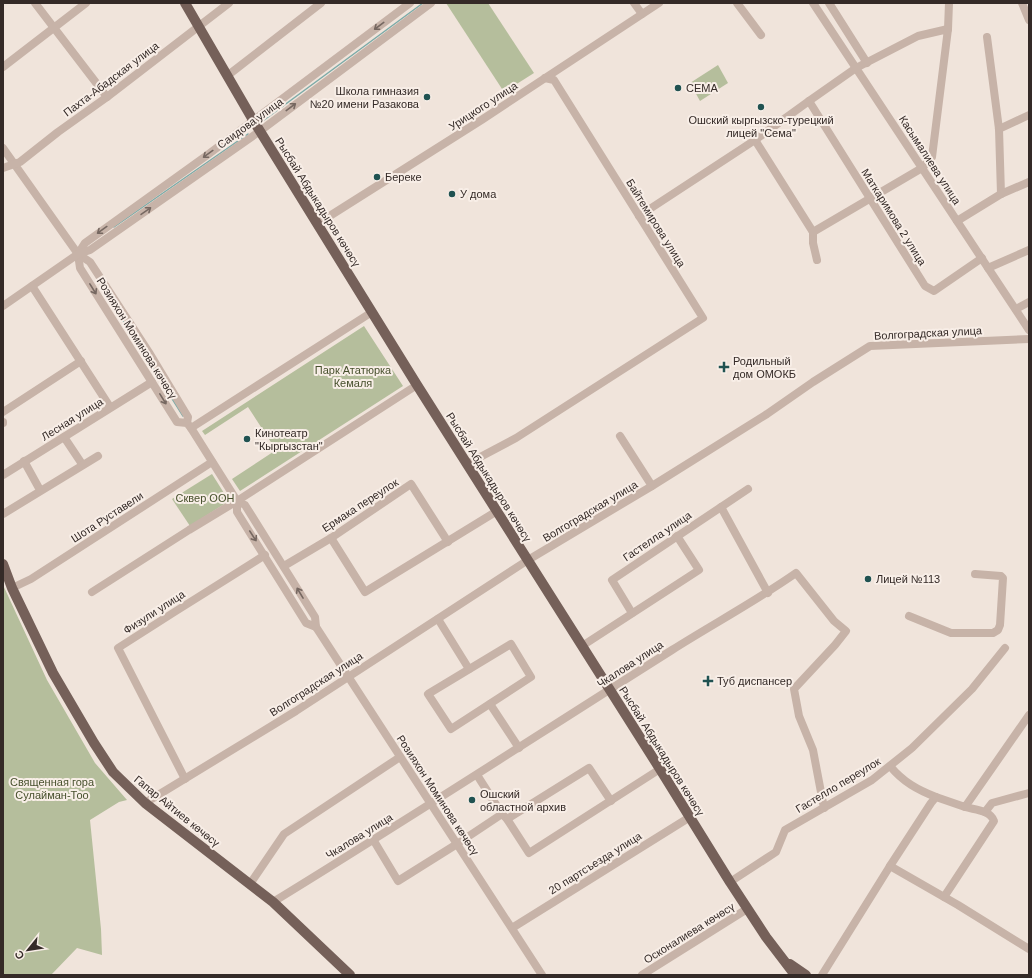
<svg xmlns="http://www.w3.org/2000/svg" width="1032" height="978" font-family="Helvetica,sans-serif">
<style>
.green{fill:#b5be9c}
.lines{fill:none;stroke-linecap:round;stroke-linejoin:round}
.stream{stroke:#7caba8;stroke-width:1.5}
.minor{stroke:#c7b3a8;stroke-width:8}
.major{stroke:#756059;stroke-width:10}
.oneway{stroke:#766861}
.poi-dot{fill:#205251;stroke:#f8eee7;stroke-width:1.5}
.labels{text-anchor:middle;stroke-width:4;stroke-linejoin:round;paint-order:stroke}
.street-label{font-size:11px;fill:#342a27;stroke:#f8eee7}
.poi-label{font-size:11px;fill:#342a27;stroke:#f8eee7;text-anchor:start}
.park-label{font-size:11px;fill:#47502d;stroke:#f8eee7}
</style>
<rect width="100%" height="100%" fill="#f0e4db"/>
<g class="green">
<path d="M446,3H488L534,73L504,92Z"/>
<path d="M718,65L728,83L700,101L690,83Z"/>
<path d="M364,326L403,386L240,491L232,479L276,450L248,407L205,435L202,431Z"/>
<path d="M212,474L229,501L190,526L172,499Z"/>
<path d="M3,585L47,680L95,763L127,800L119,802L90,820L101,929L102,955L77,948L51,975H3Z"/>
</g>
<g class="lines">
<g class="stream">
<path d="M264,120L423,3"/>
<path d="M114,227L248,134"/>
<path d="M110,300L183,416"/>
</g>
<g class="minor">
<path d="M35,3L107,97"/>
<path d="M634,3L642,14"/>
<path d="M737,3L761,35"/>
<path d="M813,3L1029,330"/>
<path d="M829,3L867,63"/>
<path d="M1022,3L1029,20"/>
<path d="M948,29L949,3"/>
<path d="M987,37L999,129L1001,194"/>
<path d="M3,67L86,3"/>
<path d="M227,76L321,3"/>
<path d="M809,101L925,286L934,291L982,258"/>
<path d="M999,129L1029,115"/>
<path d="M755,140L813,232V243L817,260"/>
<path d="M3,148L78,254L90,262L150,354L188,417L187,423"/>
<path d="M3,168L20,162L58,132L107,97L229,3"/>
<path d="M639,216L755,140L809,101L856,68L918,36L948,29L932,157L922,168L813,232"/>
<path d="M957,221L1001,194L1029,182"/>
<path d="M317,224L483,119L659,3"/>
<path d="M78,254L80,268L177,422L187,423L191,428L237,501V512L306,623L316,627"/>
<path d="M78,254L85,243L206,156L410,3"/>
<path d="M988,268L1029,250"/>
<path d="M32,286L110,407"/>
<path d="M3,306L78,254L90,250L260,131L431,3"/>
<path d="M1016,309L1029,302"/>
<path d="M3,412L81,361"/>
<path d="M3,422V423"/>
<path d="M191,428L372,312"/>
<path d="M620,436L652,486"/>
<path d="M64,437L82,464"/>
<path d="M24,461L40,490"/>
<path d="M467,464L516,438L703,318L554,80L545,78"/>
<path d="M3,475L152,382"/>
<path d="M237,501L245,505L315,617L316,627L542,975"/>
<path d="M721,507L768,593"/>
<path d="M3,514L98,456"/>
<path d="M331,538L365,592L497,511"/>
<path d="M284,566L331,538L411,484L448,542"/>
<path d="M12,588L31,579L212,462"/>
<path d="M92,592L189,530L237,501L417,385"/>
<path d="M632,613L612,580L748,489"/>
<path d="M909,616L951,633H993L998,630L1000,625L1003,578L1001,576L975,574"/>
<path d="M438,619L469,669"/>
<path d="M511,644L531,677L451,729L428,694Z"/>
<path d="M582,646L699,570L677,536"/>
<path d="M490,704L519,748"/>
<path d="M890,766C903,782 918,790 936,797L931,803L890,866L958,905L1029,949"/>
<path d="M477,775L502,814L507,819L529,853L660,769"/>
<path d="M185,779L118,648L176,611L265,555"/>
<path d="M936,797L965,807L1029,715"/>
<path d="M145,803L296,711L528,560L652,486L767,414L813,382L870,346L1029,339"/>
<path d="M985,812L992,803L1029,793"/>
<path d="M507,819L589,768L611,801"/>
<path d="M374,841L398,881L457,844L502,814"/>
<path d="M730,882L776,852L785,830L872,780L912,748L972,689L1005,648"/>
<path d="M250,884L284,834L400,757"/>
<path d="M944,897L994,821C990,810 975,810 965,807"/>
<path d="M273,902C407,820 539,734 672,650C713,624 756,601 796,573L834,621L846,631L835,645L794,689L799,716L813,750L824,808"/>
<path d="M512,928L690,817"/>
<path d="M642,975L747,909"/>
<path d="M822,975L890,866"/>
</g>
<g class="major">
<path d="M185,3L253,120L417,385L660,769L730,882L766,937L795,975"/>
<path d="M3,564L12,588L53,673L94,743L113,772L145,803L273,902L350,975"/>
<path d="M790,964L806,975"/>
</g>
</g>
<defs><path id="oneway-shaft" d="M-6 0H5M1.5-3L5.5 0L1.5 3" fill="none" stroke-width="1.6" stroke-linecap="round" stroke-linejoin="round"/></defs>
<g class="oneway">
<use href="#oneway-shaft" transform="translate(379 26) rotate(143)"/>
<use href="#oneway-shaft" transform="translate(291 107) rotate(-37)"/>
<use href="#oneway-shaft" transform="translate(208 154) rotate(144)"/>
<use href="#oneway-shaft" transform="translate(146 211) rotate(-35)"/>
<use href="#oneway-shaft" transform="translate(102 230) rotate(144)"/>
<use href="#oneway-shaft" transform="translate(93 289) rotate(58)"/>
<use href="#oneway-shaft" transform="translate(163 399) rotate(58)"/>
<use href="#oneway-shaft" transform="translate(253 536) rotate(57)"/>
<use href="#oneway-shaft" transform="translate(300 593) rotate(-121)"/>
</g>
<g class="poi-dot">
<circle cx="678" cy="88" r="4"/>
<circle cx="427" cy="97" r="4"/>
<circle cx="761" cy="107" r="4"/>
<circle cx="377" cy="177" r="4"/>
<circle cx="452" cy="194" r="4"/>
<path d="M722 361h4v4h4v4h-4v4h-4v-4h-4v-4h4z"/>
<circle cx="247" cy="439" r="4"/>
<circle cx="868" cy="579" r="4"/>
<path d="M706 675h4v4h4v4h-4v4h-4v-4h-4v-4h4z"/>
<circle cx="472" cy="800" r="4"/>
</g>
<g class="labels">
<g class="street-label">
<text transform="translate(111 79) rotate(-37)" y="4">Пахта-Абадская улица</text>
<text transform="translate(483 106) rotate(-33)" y="4">Урицкого улица</text>
<text transform="translate(250 123) rotate(-36)" y="4">Саидова улица</text>
<text transform="translate(930 160) rotate(57)" y="4">Касымалиева улица</text>
<text transform="translate(318 202) rotate(58)" y="4">Рысбай Абдыкадыров көчөсү</text>
<text transform="translate(894 217) rotate(58)" y="4">Маткаримова 2 улица</text>
<text transform="translate(656 223) rotate(58)" y="4">Байтемирова улица</text>
<text transform="translate(928 333) rotate(-3)" y="4">Волгоградская улица</text>
<text transform="translate(137 338) rotate(58)" y="4">Розияхон Моминова көчөсү</text>
<text transform="translate(72 419) rotate(-32)" y="4">Лесная улица</text>
<text transform="translate(489 477) rotate(58)" y="4">Рысбай Абдыкадыров көчөсү</text>
<text transform="translate(360 505) rotate(-33)" y="4">Ермака переулок</text>
<text transform="translate(590 511) rotate(-31)" y="4">Волгоградская улица</text>
<text transform="translate(107 517) rotate(-33)" y="4">Шота Руставели</text>
<text transform="translate(657 536) rotate(-34)" y="4">Гастелла улица</text>
<text transform="translate(154 612) rotate(-33)" y="4">Физули улица</text>
<text transform="translate(630 664) rotate(-33)" y="4">Чкалова улица</text>
<text transform="translate(316 684) rotate(-33)" y="4">Волгоградская улица</text>
<text transform="translate(662 751) rotate(58)" y="4">Рысбай Абдыкадыров көчөсү</text>
<text transform="translate(838 785) rotate(-31)" y="4">Гастелло переулок</text>
<text transform="translate(438 795) rotate(57)" y="4">Розияхон Моминова көчөсү</text>
<text transform="translate(177 811) rotate(39)" y="4">Гапар Айтиев көчөсү</text>
<text transform="translate(359 836) rotate(-32)" y="4">Чкалова улица</text>
<text transform="translate(595 863) rotate(-32)" y="4">20 партсъезда улица</text>
<text transform="translate(689 933) rotate(-32)" y="4">Осконалиева көчөсү</text>
</g>
<g class="poi-label">
<text x="686" y="92">СЕМА</text>
<text x="419" y="95" text-anchor="end">Школа гимназия<tspan x="419" dy="13">№20 имени Разакова</tspan></text>
<text x="761" y="124" text-anchor="middle">Ошский кыргызско-турецкий<tspan x="761" dy="13">лицей "Сема"</tspan></text>
<text x="385" y="181">Береке</text>
<text x="460" y="198">У дома</text>
<text x="733" y="365">Родильный<tspan x="733" dy="13">дом ОМОКБ</tspan></text>
<text x="255" y="437">Кинотеатр<tspan x="255" dy="13">"Кыргызстан"</tspan></text>
<text x="876" y="583">Лицей №113</text>
<text x="717" y="685">Туб диспансер</text>
<text x="480" y="798">Ошский<tspan x="480" dy="13">областной архив</tspan></text>
</g>
<g class="park-label">
<text x="353" y="374">Парк Ататюрка<tspan x="353" dy="13">Кемаля</tspan></text>
<text x="205" y="502">Сквер ООН</text>
<text x="52" y="786">Священная гора<tspan x="52" dy="13">Сулайман-Тоо</tspan></text>
</g>
</g>
<rect width="1032" height="978" fill="none" stroke="#342a27" stroke-width="8"/>
<g transform="translate(28 950) rotate(240)" stroke="#f8eee7" stroke-width="3" paint-order="stroke">
<path d="M0-3L7 15L0 10L-7 15Z" fill="#342a27"/>
<text y="-6" font-size="11" font-weight="bold" text-anchor="middle" fill="#342a27">С</text>
</g>
</svg>
